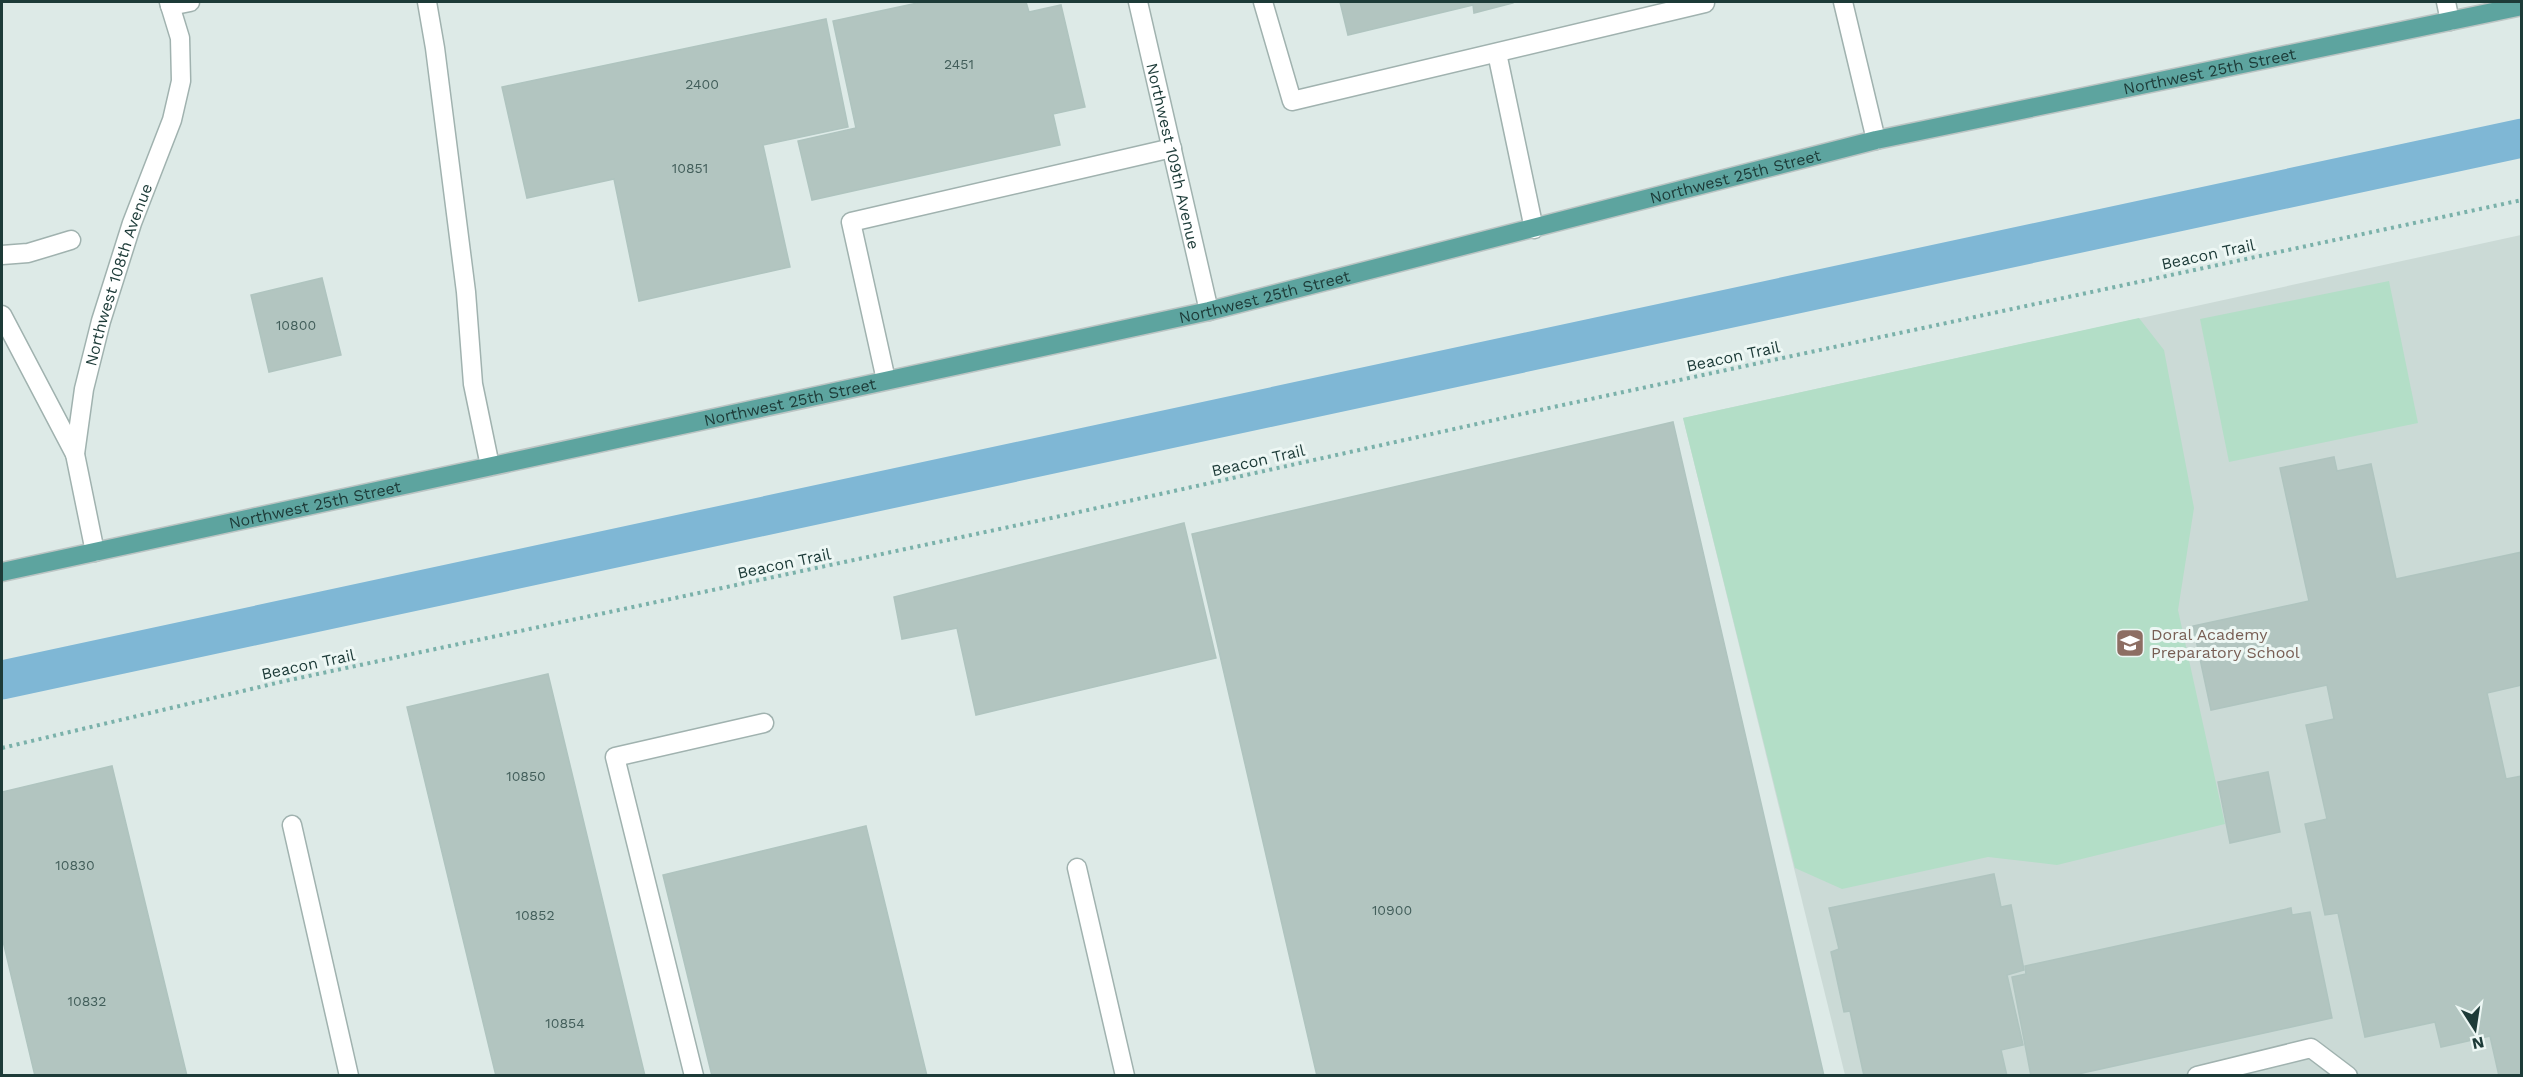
<svg xmlns="http://www.w3.org/2000/svg" width="2523" height="1077" font-family="'Work Sans',sans-serif">
<style>
.built{fill:#cbdad6}
.green{fill:#b3dec7}
.lines{fill:none;stroke-linecap:round;stroke-linejoin:round}
.canal{stroke:#7fb7d5;stroke-width:39}
.building{fill:#b2c5c0;stroke:#afc4bf;stroke-width:1.5}
.minor-casing{stroke:#a0b2af;stroke-width:21}
.major-casing{stroke:#bbc4c3;stroke-width:21}
.path{stroke:#7ab1aa;stroke-width:4;stroke-dasharray:3 4.5;stroke-linecap:butt}
.minor{stroke:#fff;stroke-width:18}
.major{stroke:#5da49f;stroke-width:18}
.labels{text-anchor:middle;stroke-width:6;stroke-linejoin:round;paint-order:stroke}
.number-label{font-size:14px;fill:#425e5a}
.street-label{font-size:16px;fill:#1d3b38;stroke:#edf7f4}
.education-label{font-size:16px;fill:#785e54;stroke:#edf7f4;text-anchor:start}
</style>
<rect width="100%" height="100%" fill="#ddeae7"/>
<path class="built" d="M2521,235V1075H1845L1683,418Z"/>
<g class="green">
<path d="M2389,281L2418,423L2229,462L2200,319Z"/>
<path d="M2139,318L2164,350L2194,508L2178,610L2225,824L2057,865L1988,857L1842,889L1795,868L1683,418Z"/>
</g>
<g class="lines">
<path class="canal" d="M2,680L2522,138"/>
</g>
<g class="building">
<path d="M922,2H1026L1029,12L1061,5L1085,107L1053,114L1060,145L812,200L798,141L856,128L833,21Z"/>
<path d="M1340,2H1513V3L1474,13L1473,5L1348,35Z"/>
<path d="M826,19L848,127L763,145L790,267L639,301L614,179L527,198L502,87Z"/>
<path d="M322,278L341,355L269,372L251,295Z"/>
<path d="M1673,422L1824,1076H1317L1192,534Z"/>
<path d="M2334,457L2337,471L2371,464L2396,579L2522,552V685L2487,693L2506,779L2522,776V1073L2499,1076L2490,1036L2441,1047L2435,1022L2365,1037L2338,913L2325,915L2305,824L2327,819L2306,725L2334,719L2327,685L2211,710L2193,626L2309,601L2280,468Z"/>
<path d="M1184,523L1216,658L976,715L957,628L902,639L894,597Z"/>
<path d="M548,674L645,1076H496L407,707Z"/>
<path d="M112,766L187,1076H35L2,937V792Z"/>
<path d="M2268,772L2280,832L2230,843L2218,782Z"/>
<path d="M866,826L927,1076H712L663,875Z"/>
<path d="M1994,874L2001,907L2011,905L2024,970L2007,975L2023,1045L2001,1050L2007,1076H1864L1850,1011L1844,1012L1831,952L1839,949L1829,908Z"/>
<path d="M2291,908L2292,915L2310,912L2332,1018L2069,1076H2031L2012,977L2026,974L2025,966Z"/>
</g>
<g class="lines">
<g class="minor-casing">
<g id="minor">
<path d="M427,2L435,48L466,292L473,384L490,466"/>
<path id="s1" d="M1138,2L1209,311"/>
<path d="M1263,2L1292,101L1705,3V2"/>
<path d="M1843,2L1876,140"/>
<path d="M2446,2L2450,21"/>
<path d="M170,6L190,2"/>
<path d="M1497,53L1534,229"/>
<path d="M2,255L28,253L71,240"/>
<path d="M2,315L75,454"/>
<path d="M886,380L851,222L1172,148"/>
<path id="s2" d="M95,552L75,454L84,389L101,321L132,223L172,120L181,81L180,38L169,2"/>
<path d="M292,825L349,1076"/>
<path d="M1077,868L1125,1076"/>
<path d="M694,1076L615,757L764,723"/>
<path d="M2197,1076L2311,1048L2348,1076"/>
</g>
</g>
<g class="major-casing">
<g id="major">
<path id="s3" d="M2,572L1209,311L1876,140L2522,6"/>
</g>
</g>
<path class="path" d="M2,748L285,681L1070,514L1558,406L2522,200"/>
<use href="#minor" class="minor"/>
<use href="#major" class="major"/>
</g>
<defs>
<g id="school-square" transform="scale(1.5)"><rect x="-9" y="-9" width="18" height="18" rx="4" fill="#8d6e63" stroke="#edf7f4"/><path d="M0-5L7-2L0 1L-7-2ZM-4 1L0 2.5L4 1V4Q0 6-4 4Z" fill="#fff"/></g>
</defs>
<g fill-rule="evenodd">
<use href="#school-square" x="2130" y="643"/>
</g>
<g class="labels">
<g class="number-label">
<text x="959" y="69">2451</text>
<text x="702" y="89">2400</text>
<text x="690" y="173">10851</text>
<text x="296" y="330">10800</text>
<text x="526" y="781">10850</text>
<text x="75" y="870">10830</text>
<text x="1392" y="915">10900</text>
<text x="535" y="920">10852</text>
<text x="87" y="1006">10832</text>
<text x="565" y="1028">10854</text>
</g>
<g class="street-label">
<text dy="6" stroke="none"><textPath href="#s3" startOffset="2264">Northwest 25th Street</textPath></text>
<text dy="6" stroke="none"><textPath href="#s1" startOffset="158">Northwest 109th Avenue</textPath></text>
<text dy="6" stroke="none"><textPath href="#s3" startOffset="1778">Northwest 25th Street</textPath></text>
<text transform="translate(2208 254) rotate(-12)" y="6">Beacon Trail</text>
<text dy="6" stroke="none"><textPath href="#s2" startOffset="285">Northwest 108th Avenue</textPath></text>
<text dy="6" stroke="none"><textPath href="#s3" startOffset="1292">Northwest 25th Street</textPath></text>
<text transform="translate(1733 356) rotate(-12)" y="6">Beacon Trail</text>
<text dy="6" stroke="none"><textPath href="#s3" startOffset="806">Northwest 25th Street</textPath></text>
<text transform="translate(1258 460) rotate(-13)" y="6">Beacon Trail</text>
<text dy="6" stroke="none"><textPath href="#s3" startOffset="320">Northwest 25th Street</textPath></text>
<text transform="translate(784 563) rotate(-12)" y="6">Beacon Trail</text>
<text transform="translate(308 664) rotate(-12)" y="6">Beacon Trail</text>
</g>
<g class="education-label">
<text x="2151" y="640">Doral Academy<tspan x="2151" dy="18">Preparatory School</tspan></text>
</g>
</g>
<rect width="2523" height="1077" fill="none" stroke="#1d3b38" stroke-width="6"/>
<g transform="translate(2475 1029) rotate(168)" stroke="#edf7f4" stroke-width="4.5" paint-order="stroke">
<path d="M0-4.5L10 22L0 15L-10 22Z" fill="#1d3b38"/>
<text y="-9" font-size="16" font-weight="bold" text-anchor="middle" fill="#1d3b38">N</text>
</g>
</svg>
